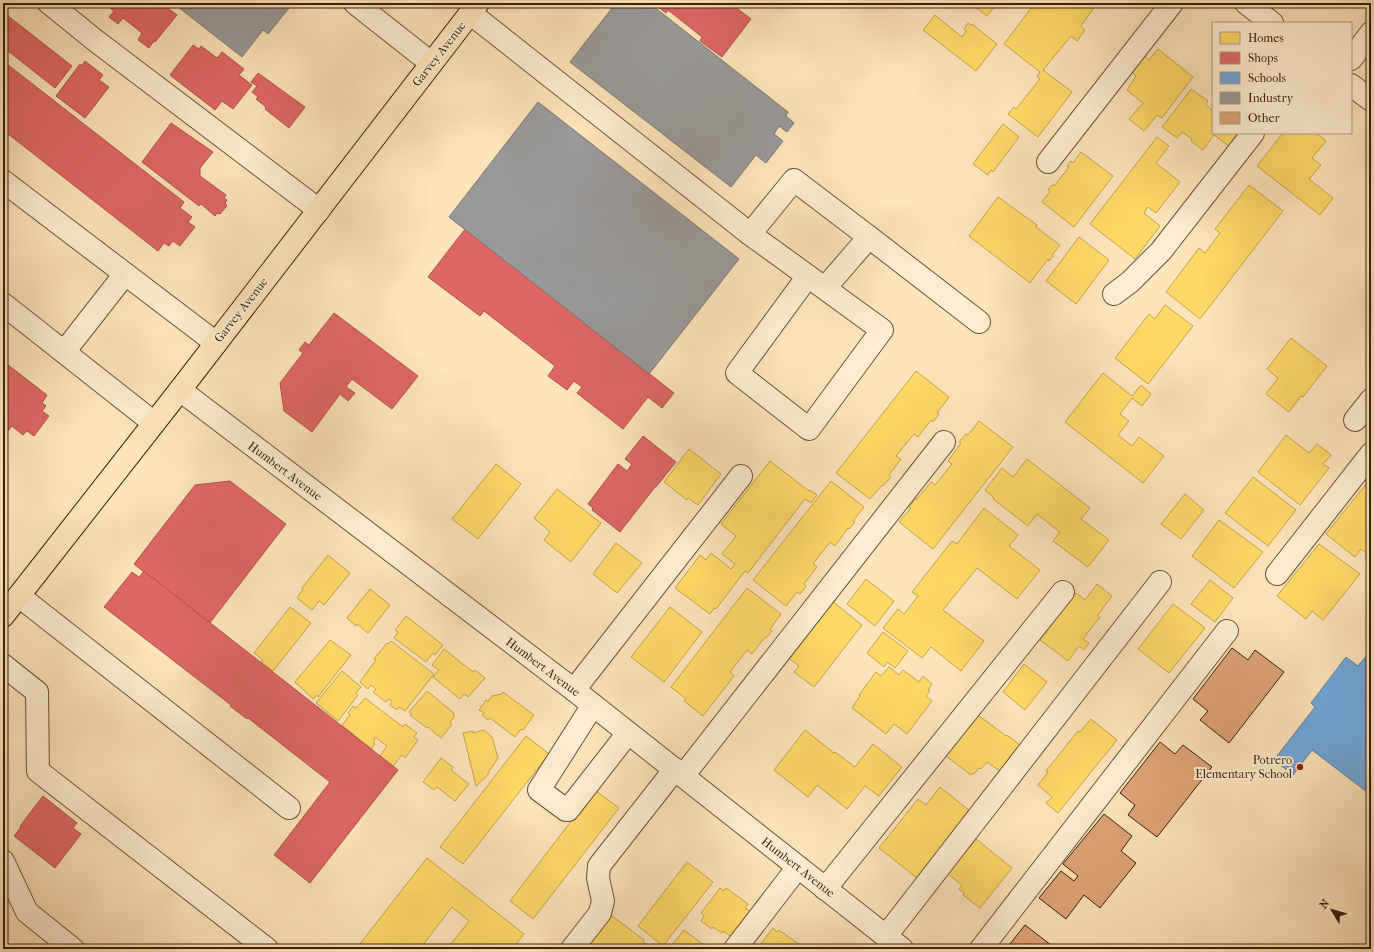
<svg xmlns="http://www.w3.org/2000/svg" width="1374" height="952" font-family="'IM FELL French Canon',serif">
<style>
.homes{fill:#ffd966;stroke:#c3a24a}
.shops{fill:#e06666;stroke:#ad514a}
.schools{fill:#6fa8dc;stroke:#5e7f9d}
.industry{fill:#999;stroke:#7b756e}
.building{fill:#dfa476;stroke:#362009}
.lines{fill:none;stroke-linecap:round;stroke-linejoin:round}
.minor-casing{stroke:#685135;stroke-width:24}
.major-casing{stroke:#362009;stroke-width:24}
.minor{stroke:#feedd2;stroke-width:22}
.major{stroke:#fde4ba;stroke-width:22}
.poi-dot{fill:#8f2418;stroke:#feedd2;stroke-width:1.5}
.labels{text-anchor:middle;stroke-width:4;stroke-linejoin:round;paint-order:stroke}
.street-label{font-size:12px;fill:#362009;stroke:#feedd2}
.poi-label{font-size:12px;fill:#362009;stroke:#feedd2;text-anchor:end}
</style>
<rect width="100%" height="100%" fill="#fde4ba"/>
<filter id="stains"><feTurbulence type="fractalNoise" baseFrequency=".005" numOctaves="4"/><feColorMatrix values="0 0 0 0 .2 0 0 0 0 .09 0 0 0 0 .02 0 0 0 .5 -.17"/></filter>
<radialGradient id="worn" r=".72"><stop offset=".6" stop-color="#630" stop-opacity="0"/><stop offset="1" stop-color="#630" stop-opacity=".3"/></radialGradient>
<g class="homes">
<path d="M970,3H997L987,16Z"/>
<path d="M1035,3H1095V6L1081,26L1085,30L1077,41L1071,36L1043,70L1072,92L1038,137L1008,114L1014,107L1016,109L1040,79L1037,76L1040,72L1004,44Z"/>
<path d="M935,15L962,37L966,31L964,29L968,23L971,25L972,24L997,44L976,71L923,30Z"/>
<path d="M1158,49L1193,77L1162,118L1157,115L1144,131L1129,119L1143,103L1127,90L1136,76L1130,70L1143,54L1149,60Z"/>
<path d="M1191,89L1208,101L1206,105L1213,111V133H1245L1233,149L1214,135L1203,150L1191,141L1192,139L1182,132L1177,138L1162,127Z"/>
<path d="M1003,124L1019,137L993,172L991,170L988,175L973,164Z"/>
<path d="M1283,133H1316L1326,141L1312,158L1321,165L1309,179L1333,198L1320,215L1257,166Z"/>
<path d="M1157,137L1169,146L1156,163L1180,182L1156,213L1148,207L1144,213L1160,226L1135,259L1090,224Z"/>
<path d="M1081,152L1113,176L1074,227L1042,202L1050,191L1048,190L1052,185L1054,186L1069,167L1067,166L1071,161L1073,163Z"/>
<path d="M1249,185L1283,211L1200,319L1166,292L1199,248L1205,253L1220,233L1215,229Z"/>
<path d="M998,197L1037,225L1036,227L1060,245L1052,255L1053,256L1049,261L1048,259L1030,283L969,236Z"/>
<path d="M1079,237L1109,260L1076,304L1046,281Z"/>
<path d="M1165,305L1193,326L1148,384L1115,358L1149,314L1155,319Z"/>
<path d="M1291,338L1327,366L1303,397L1301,396L1289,412L1266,394L1278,378L1267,369Z"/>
<path d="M916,371L949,397L937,413L939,414L933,422L931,420L918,437L914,434L896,456L901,459L889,475L891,477L883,486L882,485L870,499L836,473Z"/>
<path d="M1103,373L1132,396L1141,385L1151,394L1142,406L1132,398L1120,414L1129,421L1118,435L1132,446L1139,437L1164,456L1143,483L1065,422Z"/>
<path d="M979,421L1013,447L933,549L899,522L911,508L909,507L916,498L917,499L931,482L935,485L952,464L948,461L961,443L959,442L966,434L968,435Z"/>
<path d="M1286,435L1309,453L1317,444L1331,455L1323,464L1329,468L1300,505L1258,472Z"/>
<path d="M689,449L721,474L698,505L688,498L687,500L664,482Z"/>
<path d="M1027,459L1090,508L1081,519L1109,540L1088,567L1053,541L1060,532L1037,514L1028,526L993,499L994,498L985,490L1002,468L1013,477Z"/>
<path d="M770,461L809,491L810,490L817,495L811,503L805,499L748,573L745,571L716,609L714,608L710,614L675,588L700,555L706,560L711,553L731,569L735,564L722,554L736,536L721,524Z"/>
<path d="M496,464L521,484L478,539L452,519Z"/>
<path d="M1253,477L1296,510L1268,546L1225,513Z"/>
<path d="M831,481L864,507L853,521L855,522L849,529L848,528L835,546L830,542L813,564L817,567L804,584L806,586L800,594L797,592L786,606L753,580Z"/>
<path d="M1367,483L1371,486V557L1361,549L1355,557L1326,534Z"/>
<path d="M557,489L601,523L571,562L544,540L550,532L534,518Z"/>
<path d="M1185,494L1204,510L1181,539L1161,524Z"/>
<path d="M984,508L1018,535L1009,546L1040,570L1017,599L977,568L943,610L984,641L961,671L931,647L922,658L883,628L898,609L904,614L918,596L912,592L952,541L957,544Z"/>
<path d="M1219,520L1263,552L1234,588L1192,556Z"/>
<path d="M616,543L642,563L617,593L593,574Z"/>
<path d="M1319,544L1360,574L1323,620L1312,611L1306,619L1277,596Z"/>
<path d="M328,555L350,573L324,605L319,601L312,610L297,598L303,589L302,588Z"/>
<path d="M866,579L894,601L875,626L847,604Z"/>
<path d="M1210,580L1233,598L1215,622L1191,604Z"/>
<path d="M1097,584L1112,596L1098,615L1100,617L1083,639L1089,643L1084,650L1079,646L1068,661L1040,640L1076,593L1085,600Z"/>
<path d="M747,588L781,614L770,629L772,631L766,638L765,637L752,654L747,650L730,672L734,676L703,716L684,701L686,699L671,687Z"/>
<path d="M370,589L390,605L368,633L357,624L356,626L347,618Z"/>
<path d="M831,600L862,625L814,687L794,672L799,666L787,657Z"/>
<path d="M1173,604L1205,628L1169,673L1138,649Z"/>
<path d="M290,607L311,623L273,671L261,662L263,660L254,653Z"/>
<path d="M670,607L702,632L664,682L631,657Z"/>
<path d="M406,616L443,645L435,655L433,653L426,662L394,638L398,632L395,630Z"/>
<path d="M883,632L908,651L895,668L887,662L884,667L867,653Z"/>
<path d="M330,640L351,655L318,697L317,695L313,699L295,682Z"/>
<path d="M391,641L434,674L405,711L399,707L397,710L390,705L392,701L389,699L386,702L373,692L376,689L371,685L368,689L360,682L376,660L374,659L387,643L388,644Z"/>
<path d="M444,649L473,672L475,670L485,678L468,697L464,694L460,699L433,677L439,670L432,665Z"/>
<path d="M1024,664L1047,682L1025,710L1003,692Z"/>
<path d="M889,667L899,675L903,670L919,682L923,676L932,684L928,690L930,691L926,696L932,701L907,734L894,724L886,734L852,708L860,696L859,695L876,672L881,676Z"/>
<path d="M342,671L361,687L356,693L358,695L338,721L316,703Z"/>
<path d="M427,691L454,713L453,714L455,716L450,722L452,724L441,738L428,727L427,728L410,715L412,714L409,712Z"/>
<path d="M503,692L534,715L523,730L521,729L515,737L490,718L488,720L482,715L484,713L479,710L486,700L488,701L492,696L502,694Z"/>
<path d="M365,698L403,727L405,724L417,733L414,737L418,740L405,758L402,755L393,766L380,756L387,746L375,737L374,739L375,740L373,742L375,744L371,749L342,725L350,715L348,713L353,706L356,708Z"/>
<path d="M978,715L1006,736L1007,735L1021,746L1001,772L987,762L981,769L979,768L974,774L973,773L971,775L946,756Z"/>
<path d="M1091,719L1117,740L1058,813L1046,803L1052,797L1038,785L1048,772L1046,771L1078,731L1080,732Z"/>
<path d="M484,730L492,737L498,758L488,773V775L476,786L463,733L473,731V733Z"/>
<path d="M805,730L834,753L835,752L855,767L873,744L902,767L879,796L865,786L847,809L817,785L808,797L774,770Z"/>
<path d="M526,736L549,754L463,864L440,847Z"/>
<path d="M441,758L453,767L451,770L469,784L455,801L437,787L434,790L423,782Z"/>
<path d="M940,787L970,811L917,878L879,848L918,799L926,805Z"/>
<path d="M595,790L619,808L533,919L510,901Z"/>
<path d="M976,839L1012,868L980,908L963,895L964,893L959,889L962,885L948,874Z"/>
<path d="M427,858L524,934L512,949H447L469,921L452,907L420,949H356Z"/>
<path d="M687,862L713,882L663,946L638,926Z"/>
<path d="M720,888L724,891L726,888L748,904L745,908L750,911L730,936L723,931L722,933L713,927L712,929L701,921L704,916L701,913Z"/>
<path d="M611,915L644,940L643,942L652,949H585Z"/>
<path d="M773,928L777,932L779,930L800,945L797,948L799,949H757Z"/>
<path d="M684,930L709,949H669Z"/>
</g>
<g class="shops">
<path d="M115,3H161L177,15L155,42L154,41L149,48L138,40L142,33L123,18L118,24L109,17L114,11L111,9Z"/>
<path d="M653,3H730L751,19L722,57L700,41L702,37L668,10L666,13Z"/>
<path d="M3,12L72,66L55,88L3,47Z"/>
<path d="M193,45L199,49L201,46L217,58L222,52L244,69L239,75L252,85L233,109L222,101L215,110L170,75Z"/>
<path d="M3,61L184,202L180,208L192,217L188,222L195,227L180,246L173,241L169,246L164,243L158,251L3,130Z"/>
<path d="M85,61L103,75L99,80L109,87L85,118L56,96L80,64L82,66Z"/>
<path d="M258,73L305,107L289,128L265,109L266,107L256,99L258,97L252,92L257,86L251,82Z"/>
<path d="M171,123L213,152L200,168V176L226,195L224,198L227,200L225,203L227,206L220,214L217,213L215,216L201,204L199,206L142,162Z"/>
<path d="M465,229L674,393L662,408L648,397L623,429L577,393L582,387L574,381L567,390L548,376L555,366L484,311L480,316L428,277Z"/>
<path d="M334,313L418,376L392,409L352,379L346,387L355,393L348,401L340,394L312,432L284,411L280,383L303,353L299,350L305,342L309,345Z"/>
<path d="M3,361L47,395L42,403L46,406L42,411L49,416L34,436L27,431L23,435L12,426L7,432L3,429Z"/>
<path d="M643,436L676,462L656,487H655L620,532L592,510L593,508L588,504L618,464L627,471L632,464L625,459Z"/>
<path d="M230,481L286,524L209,624L134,564L195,485Z"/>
<path d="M144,571L398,770L310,883L274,855L330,782L248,718L247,719L230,706L231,705L104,607L132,572L139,577Z"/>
<path d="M43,796L77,823L73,828L81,834L55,868L14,836L21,827L20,826Z"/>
</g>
<path class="schools" d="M1371,650V795L1312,750L1293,775L1274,760L1315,707L1311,703L1346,657L1358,666Z"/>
<g class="industry">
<path d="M173,3H284L283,4L289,8L268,34L263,30L242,57Z"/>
<path d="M616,3H649L788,112L786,116L794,123L787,132L779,126L774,134L783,141L766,163L756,155L731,187L570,62Z"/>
<path d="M538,102L739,259L649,374L449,217Z"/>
</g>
<g class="building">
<path d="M1232,648L1248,660L1255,650L1284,672L1229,743L1200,720L1208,711L1193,699Z"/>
<path d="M1160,742L1175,754L1183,745L1212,767L1157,837L1128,815L1135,805L1120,793Z"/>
<path d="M1104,814L1132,836L1121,851L1136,863L1100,908L1084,895L1066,919L1039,898L1061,871L1074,881L1078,876L1063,864Z"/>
<path d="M1025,925L1056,949H1006Z"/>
</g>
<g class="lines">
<g class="minor-casing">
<g id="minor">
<path d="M49,3L96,41L319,210"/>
<path d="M355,3L431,63"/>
<path d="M1246,3L1272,23"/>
<path d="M470,13L750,234L882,330L809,429L737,373L808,276"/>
<path d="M1351,59L1371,33"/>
<path d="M1351,85L1371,100"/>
<path d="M1048,162L1172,3"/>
<path d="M3,181L216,343"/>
<path d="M750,234L794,180L869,237L825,288"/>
<path d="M869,237L979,322"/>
<path d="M1114,294L1130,282L1161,251L1253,133"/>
<path d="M3,304L154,423"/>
<path d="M64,352L125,274"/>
<path d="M180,390L574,690L902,949"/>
<path d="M1355,420L1371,400"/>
<path d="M1277,574L1371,454"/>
<path d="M19,596L289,808"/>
<path d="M3,665L37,692L38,771L267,949"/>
<path d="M574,690L741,476"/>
<path d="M593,705L539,790L566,810H568L628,733"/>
<path d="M683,776L944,442"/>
<path d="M3,861L27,912L73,949"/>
<path d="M825,889L1063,592"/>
<path d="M886,936L1160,582"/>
<path d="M572,949L600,913L603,901L598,878L599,866L675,769"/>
<path d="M735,949L798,867"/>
<path d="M981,949L1227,631"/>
</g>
</g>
<g class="major-casing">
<path id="major" d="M3,616L180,390L478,3"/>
</g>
<use href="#minor" class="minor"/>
<use href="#major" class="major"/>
</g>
<circle class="poi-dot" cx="1300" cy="767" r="4"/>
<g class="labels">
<g class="street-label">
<text transform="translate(439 54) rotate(-52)" y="4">Garvey Avenue</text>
<text transform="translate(241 310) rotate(-52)" y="4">Garvey Avenue</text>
<text transform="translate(285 471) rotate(37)" y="4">Humbert Avenue</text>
<text transform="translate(543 667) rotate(37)" y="4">Humbert Avenue</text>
<text transform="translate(798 867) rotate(38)" y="4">Humbert Avenue</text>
</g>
<g class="poi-label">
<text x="1292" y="764">Potrero<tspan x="1292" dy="14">Elementary School</tspan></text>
</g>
</g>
<rect width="1374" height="952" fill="none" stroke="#fde4ba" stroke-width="16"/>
<rect x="4" y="4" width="1366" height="944" fill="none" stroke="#362009" stroke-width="2"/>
<rect x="8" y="8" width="1358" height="936" fill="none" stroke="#362009"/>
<rect x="1212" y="22" width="140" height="112" fill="#feedd2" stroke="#ae9b82"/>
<rect x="1220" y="32" width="20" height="12" fill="#ffd966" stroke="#ae9b82"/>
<text x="1248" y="42" font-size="12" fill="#362009">Homes</text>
<rect x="1220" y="52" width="20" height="12" fill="#e06666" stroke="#ae9b82"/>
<text x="1248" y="62" font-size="12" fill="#362009">Shops</text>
<rect x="1220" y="72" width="20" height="12" fill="#6fa8dc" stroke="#ae9b82"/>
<text x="1248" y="82" font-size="12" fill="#362009">Schools</text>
<rect x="1220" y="92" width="20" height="12" fill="#999999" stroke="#ae9b82"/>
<text x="1248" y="102" font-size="12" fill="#362009">Industry</text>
<rect x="1220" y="112" width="20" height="12" fill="#dfa476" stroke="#ae9b82"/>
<text x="1248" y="122" font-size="12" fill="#362009">Other</text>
<g transform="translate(1332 910) rotate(308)" stroke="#feedd2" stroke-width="3" paint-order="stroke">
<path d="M0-3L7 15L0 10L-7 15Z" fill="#362009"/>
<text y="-6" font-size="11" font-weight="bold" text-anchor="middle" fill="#362009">N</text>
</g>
<rect width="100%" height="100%" filter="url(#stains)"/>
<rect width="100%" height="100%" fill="url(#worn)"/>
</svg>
